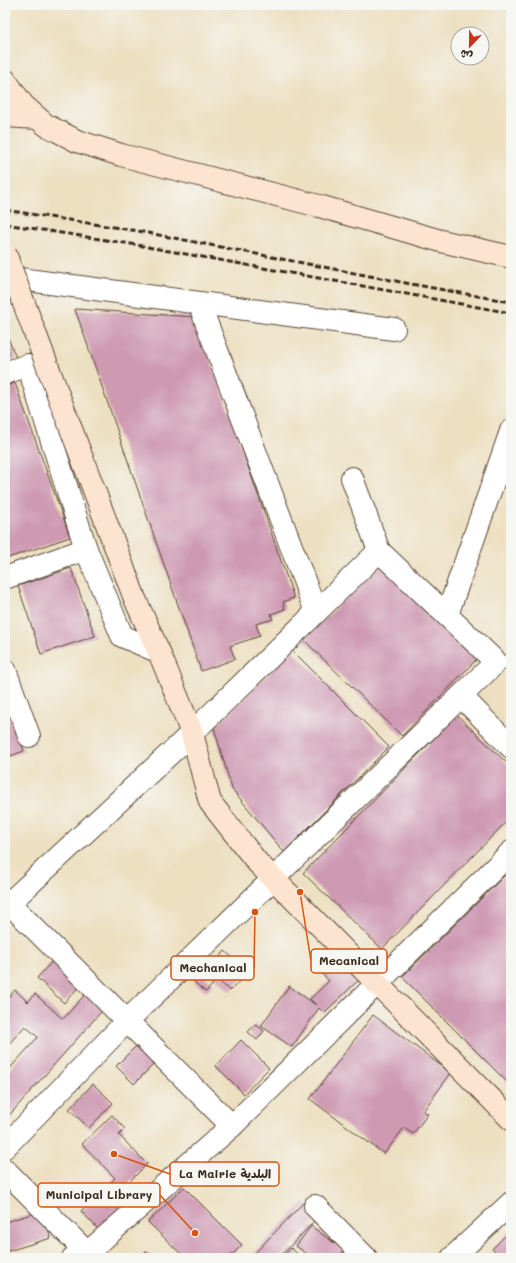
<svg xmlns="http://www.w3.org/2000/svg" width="516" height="1263" font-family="Mali,'Playpen Sans Arabic',sans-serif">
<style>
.building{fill:#ce9ab2}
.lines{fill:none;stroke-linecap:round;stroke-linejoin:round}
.minor-casing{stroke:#564536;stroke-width:24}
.secondary-casing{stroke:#564536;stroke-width:24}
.minor{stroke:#fff;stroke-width:22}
.secondary{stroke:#fde4d0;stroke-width:22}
.rail{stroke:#3b2a1e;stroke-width:3;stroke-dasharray:6 3;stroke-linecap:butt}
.secondary-bridge-casing{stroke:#564536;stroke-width:24;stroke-linecap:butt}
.secondary-bridge{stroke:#fde4d0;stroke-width:22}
.leader{fill:none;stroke:#d7540e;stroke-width:1.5}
.callout-dot{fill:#d7540e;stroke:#f6f6f2;stroke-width:1.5}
.callout{fill:#f6f6f2;stroke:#d7540e;stroke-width:1.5}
.callout-label{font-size:12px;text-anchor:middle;font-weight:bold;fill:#3b2a1e}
</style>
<rect width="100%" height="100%" fill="#f6f6f2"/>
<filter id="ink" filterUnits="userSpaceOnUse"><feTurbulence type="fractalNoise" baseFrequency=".025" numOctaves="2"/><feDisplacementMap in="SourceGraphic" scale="8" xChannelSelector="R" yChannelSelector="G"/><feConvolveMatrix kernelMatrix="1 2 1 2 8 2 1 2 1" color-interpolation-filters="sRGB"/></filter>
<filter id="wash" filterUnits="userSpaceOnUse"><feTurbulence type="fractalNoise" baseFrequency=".012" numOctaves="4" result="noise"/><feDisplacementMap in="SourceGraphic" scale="16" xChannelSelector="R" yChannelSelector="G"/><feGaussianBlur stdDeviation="0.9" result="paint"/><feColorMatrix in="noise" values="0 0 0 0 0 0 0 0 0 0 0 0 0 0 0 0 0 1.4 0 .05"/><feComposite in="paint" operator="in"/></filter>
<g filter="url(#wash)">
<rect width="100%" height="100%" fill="#ede0c1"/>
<g id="blocks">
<g class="building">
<path d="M75,309L196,317L294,598L283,602L285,609L271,614L273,619L256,624L260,636L230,646L235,659L201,671Z"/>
<path d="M5,330L16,358L5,361Z"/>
<path d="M15,383L70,537L5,559V386Z"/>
<path d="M379,564L477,659L402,736L304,640Z"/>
<path d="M71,568L95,636L41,654L18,586Z"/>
<path d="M292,650L389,747L284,852L232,789L214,728Z"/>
<path d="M5,699L24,751L5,758Z"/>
<path d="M457,715L511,767V817L382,949L303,873Z"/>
<path d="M511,869V1086L402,977Z"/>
<path d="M335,944L364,975L324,1013L319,1008L292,1047L261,1026L289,986L316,1005L310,999L329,981L313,964Z"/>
<path d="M225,951L248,972L230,991L207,970Z"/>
<path d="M55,958L82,983L64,1003L37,978Z"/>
<path d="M202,974L213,984L206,992L194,982Z"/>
<path d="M90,989L108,1004L5,1120V1074L38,1037L25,1026L5,1048V1001L15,990L28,1002L35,994L63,1019Z"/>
<path d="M373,1015L451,1073L423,1111L428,1114L413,1134L404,1128L384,1154L310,1099Z"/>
<path d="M255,1024L264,1031L257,1040L248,1032Z"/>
<path d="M241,1040L269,1068L244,1094L216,1066Z"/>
<path d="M140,1042L158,1060L134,1084L116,1066Z"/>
<path d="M93,1084L113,1103L89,1128L69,1109Z"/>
<path d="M112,1115L125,1129L119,1135L147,1164L128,1183L137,1193L98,1229L81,1211L115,1178L82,1144Z"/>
<path d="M184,1187L242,1245L229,1258H185L148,1222Z"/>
<path d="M304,1202L319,1216L279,1258H250Z"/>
<path d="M42,1211L51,1238L5,1252V1222Z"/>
<path d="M311,1226L344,1250L338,1258H312L296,1246Z"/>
<path d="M511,1230V1258H502L492,1249Z"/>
<path d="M291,1248L300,1256L298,1258H282Z"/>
<path d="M146,1252L153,1258H140Z"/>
</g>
</g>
</g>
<g filter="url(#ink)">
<use href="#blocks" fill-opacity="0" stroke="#564536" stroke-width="1"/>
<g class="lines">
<g class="minor-casing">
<g id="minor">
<path d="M5,277L394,329"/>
<path d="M199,303L316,612"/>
<path d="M5,373L28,365L86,549L122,636L159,652"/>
<path d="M352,478L379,551"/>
<path d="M5,578L86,549"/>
<path d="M447,615L511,431"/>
<path d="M5,670L29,736"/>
<path d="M5,899L232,1126"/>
<path d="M5,907L192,733L379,551L496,662L461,696L511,747"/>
<path d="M5,1147L127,1021L461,696"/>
<path d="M5,1170L92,1258"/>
<path d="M315,1206L366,1258"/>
<path d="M73,1258L87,1253L232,1126L511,852"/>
<path d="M452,1258L511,1203"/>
</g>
</g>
<g class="secondary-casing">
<g id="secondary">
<path d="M5,80L23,105L46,125L77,141L121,155L319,206L441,241L511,257"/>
<path d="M5,116L37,118"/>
<path d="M135,599L159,652L192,733L210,802L257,862L511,1119"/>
</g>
</g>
<use href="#minor" class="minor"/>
<use href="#secondary" class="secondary"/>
<g class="rail">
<path d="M5,210L138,231L411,284L511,302"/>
<path d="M5,224L131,244L511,313"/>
</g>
<g class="secondary-bridge-casing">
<path id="secondary-bridge" d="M5,253L135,599"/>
</g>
<use href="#secondary-bridge" class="secondary-bridge"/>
</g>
</g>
<path class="leader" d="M300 892L311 961M255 912L254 968M114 1154L170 1174M195 1233L160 1195"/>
<g class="callout-dot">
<circle cx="300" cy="892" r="4"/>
<circle cx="255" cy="912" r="4"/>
<circle cx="114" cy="1154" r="4"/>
<circle cx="195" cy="1233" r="4"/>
</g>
<g class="callout">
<rect x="311" y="949" width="76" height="24" rx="4"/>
<rect x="171" y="956" width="83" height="24" rx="4"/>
<rect x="170" y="1162" width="109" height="24" rx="4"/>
<rect x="38" y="1183" width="122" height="24" rx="4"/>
</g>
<g class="callout-label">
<text x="349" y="965">Mecanical</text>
<text x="213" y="972">Mechanical</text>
<text x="225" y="1178">La Mairie البلدية</text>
<text x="99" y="1199">Municipal Library</text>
</g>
<rect width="516" height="1263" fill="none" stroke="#f6f6f2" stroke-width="20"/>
<g transform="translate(470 46) rotate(202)"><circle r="19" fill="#f6f6f2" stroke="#aba49d"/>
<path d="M0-3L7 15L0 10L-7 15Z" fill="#c8321e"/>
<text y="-6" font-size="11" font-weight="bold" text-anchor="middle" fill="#3b2a1e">ش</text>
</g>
</svg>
